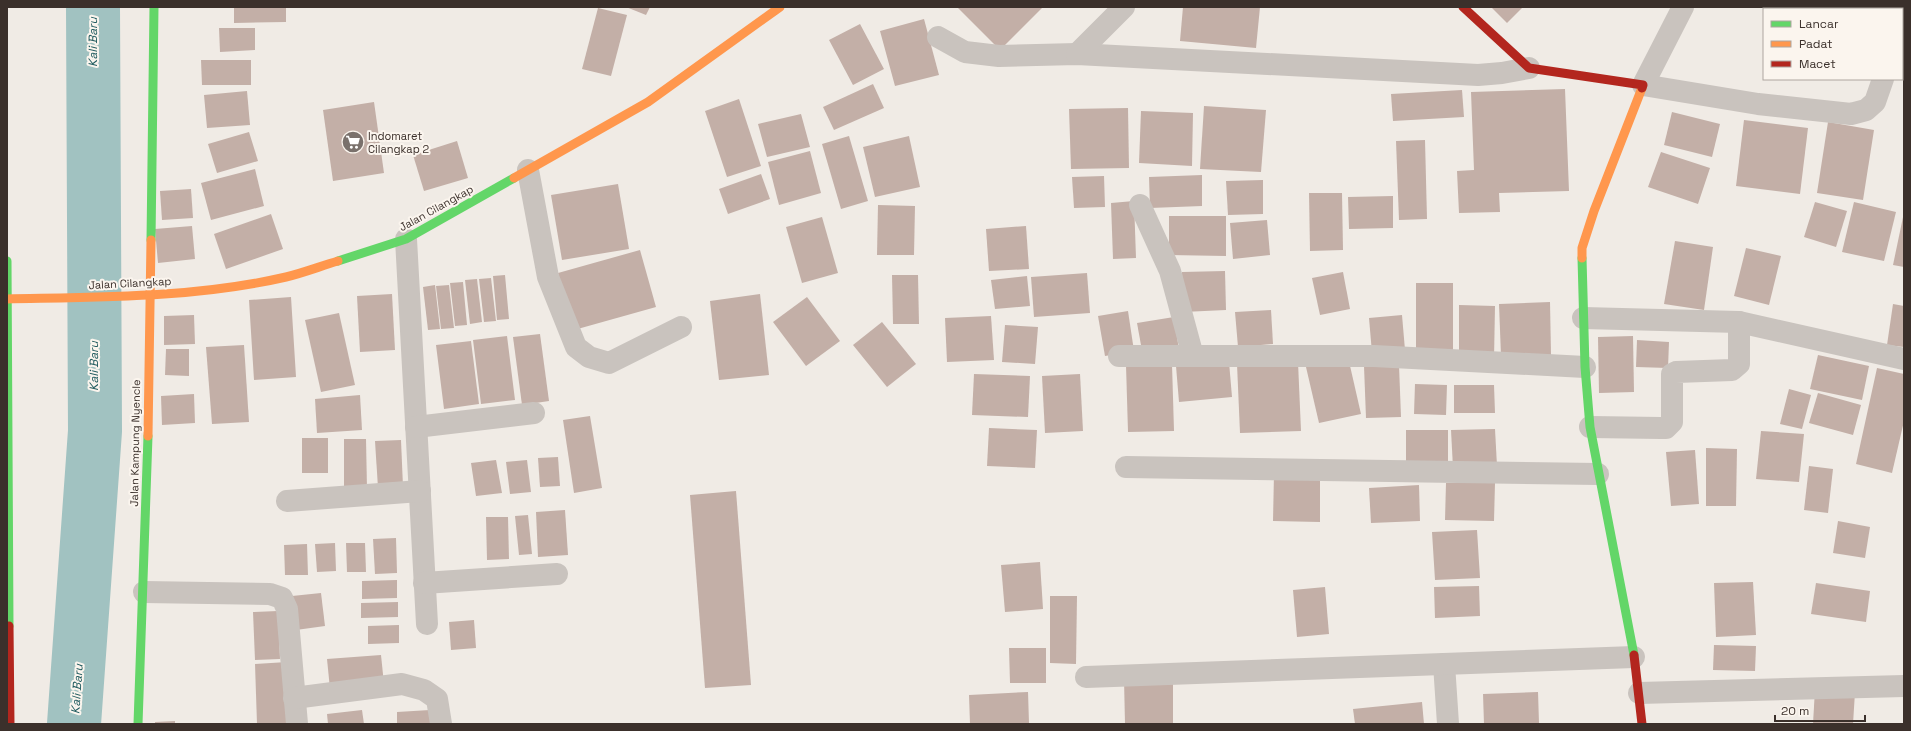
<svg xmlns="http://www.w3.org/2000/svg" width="1911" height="731" font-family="'Space Grotesk',sans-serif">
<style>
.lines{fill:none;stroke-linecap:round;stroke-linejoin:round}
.river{stroke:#a1c2c1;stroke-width:54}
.building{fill:#c3afa7}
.street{stroke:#c9c3be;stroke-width:22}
.fast{stroke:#63d668;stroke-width:9}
.slow{stroke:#ff974d;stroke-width:9}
.jam{stroke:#b3261e;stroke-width:9}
.labels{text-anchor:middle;stroke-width:4;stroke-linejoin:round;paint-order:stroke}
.poi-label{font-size:11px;fill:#3b302b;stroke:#fbf5ee;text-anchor:start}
.street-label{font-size:11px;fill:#3b302b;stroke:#fbf5ee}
.water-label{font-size:12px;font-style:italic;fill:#1f5a5e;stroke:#fbf5ee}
</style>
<rect width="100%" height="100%" fill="#f0ebe5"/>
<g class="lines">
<path class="river" d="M74,724L95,431L93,7"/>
</g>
<g class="building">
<path d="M234,7H286V22L234,23Z"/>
<path d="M626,7H650L646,15Z"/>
<path d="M957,7H1043L1000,50Z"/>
<path d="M1183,7H1260L1256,48L1180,41Z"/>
<path d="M1491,7H1523L1507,23Z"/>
<path d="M598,8L627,15L611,76L582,69Z"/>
<path d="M924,19L939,75L895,86L880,31Z"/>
<path d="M860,24L884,69L853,85L829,40Z"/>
<path d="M219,28H255V50L220,52Z"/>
<path d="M201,60H251V85H202Z"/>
<path d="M873,84L884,108L834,130L823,107Z"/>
<path d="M1565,89L1569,191L1499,193L1500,212L1459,213L1457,171L1474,170L1471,92Z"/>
<path d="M1462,90L1464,117L1393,121L1391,94Z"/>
<path d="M247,91L250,125L207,128L204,95Z"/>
<path d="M739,99L761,166L727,177L705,111Z"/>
<path d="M374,102L384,173L333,181L323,110Z"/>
<path d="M1204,106L1266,110L1261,172L1200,169Z"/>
<path d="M1128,108L1129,168L1071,169L1069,109Z"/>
<path d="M1141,111L1193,113L1192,166L1139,163Z"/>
<path d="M1672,112L1720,124L1712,157L1664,145Z"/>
<path d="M801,114L810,147L767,157L758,124Z"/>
<path d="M1744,120L1808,128L1800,194L1736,186Z"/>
<path d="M1828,122L1874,130L1863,200L1817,193Z"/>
<path d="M249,132L258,161L217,173L208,144Z"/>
<path d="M849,136L868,201L841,209L822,144Z"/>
<path d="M909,136L920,187L875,197L863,147Z"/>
<path d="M1425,140L1427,219L1399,220L1396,141Z"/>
<path d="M457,141L468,178L424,191L413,155Z"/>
<path d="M810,151L821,193L779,205L768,162Z"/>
<path d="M1661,152L1710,168L1698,204L1648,187Z"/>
<path d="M255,169L264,206L211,220L201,183Z"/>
<path d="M761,174L770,199L728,214L719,189Z"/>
<path d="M1202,175V206L1150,208L1149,177Z"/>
<path d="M1104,176L1105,207L1074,208L1072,177Z"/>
<path d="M1263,180V214L1228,215L1226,181Z"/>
<path d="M618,184L629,249L562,260L551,195Z"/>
<path d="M191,189L193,218L162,220L160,191Z"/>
<path d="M1309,193H1342L1343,250L1310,251Z"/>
<path d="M1393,196V228L1349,229L1348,197Z"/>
<path d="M1134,201L1136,258L1113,259L1111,203Z"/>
<path d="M1815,202L1847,211L1836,247L1804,237Z"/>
<path d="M1854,202L1896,212L1884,261L1842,252Z"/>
<path d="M878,205L915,206L914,255H877Z"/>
<path d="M271,214L283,249L226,269L214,234Z"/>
<path d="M1169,216H1226V256L1169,255Z"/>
<path d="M822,217L838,273L802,283L786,227Z"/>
<path d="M1903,217H1904V267L1893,265Z"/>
<path d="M1267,220L1270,255L1233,259L1230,223Z"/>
<path d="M192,226L195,259L158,263L155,229Z"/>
<path d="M1026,226L1029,269L989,271L986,229Z"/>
<path d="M1675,241L1713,247L1704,310L1664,304Z"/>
<path d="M1746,248L1781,256L1769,305L1734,296Z"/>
<path d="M640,250L656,307L574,330L558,273Z"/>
<path d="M1225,271L1226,310L1183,312L1182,272Z"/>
<path d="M1343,272L1350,309L1320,315L1312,278Z"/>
<path d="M1087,273L1090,313L1034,317L1031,277Z"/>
<path d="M505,275L509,319L497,320L493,276Z"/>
<path d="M892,275H918L919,324H893Z"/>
<path d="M1027,276L1030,306L995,309L991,280Z"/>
<path d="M491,278L496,321L484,322L479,279Z"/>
<path d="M477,279L482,322L470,324L465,280Z"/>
<path d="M463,282L467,325L455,326L450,283Z"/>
<rect x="1416" y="283" width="37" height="71"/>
<path d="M435,285L440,329L428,330L423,287Z"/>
<path d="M449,285L454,328L441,329L436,286Z"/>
<path d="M392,294L395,350L360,352L357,296Z"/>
<path d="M760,294L769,375L719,380L710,301Z"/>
<path d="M291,297L296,377L254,380L249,300Z"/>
<path d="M807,297L840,341L806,366L773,322Z"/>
<path d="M1550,302L1551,355L1501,356L1499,304Z"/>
<path d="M1893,304L1904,306V347L1887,345Z"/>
<path d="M1459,305L1495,306L1494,359H1459Z"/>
<path d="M1271,310L1273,344L1238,347L1235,312Z"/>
<path d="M1128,311L1134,351L1105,356L1098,316Z"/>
<path d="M339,313L355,385L321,392L305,320Z"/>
<path d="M194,315L195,344L164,345V316Z"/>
<path d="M1402,315L1405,350L1372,353L1369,318Z"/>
<path d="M991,316L994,360L947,362L945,318Z"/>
<path d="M1174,317L1179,350L1143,356L1137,323Z"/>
<path d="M882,322L916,364L887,387L853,345Z"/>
<path d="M1005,325L1038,327L1035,364L1002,362Z"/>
<path d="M540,334L549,401L522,405L513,337Z"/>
<path d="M507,336L515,400L481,404L473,340Z"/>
<path d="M1633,336L1634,392L1599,393L1598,337Z"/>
<path d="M1637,340L1669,342L1668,368L1636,367Z"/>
<path d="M471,341L479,404L444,409L436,345Z"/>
<path d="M244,345L249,422L212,424L206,347Z"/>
<path d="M166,349H189V376L165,375Z"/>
<path d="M1818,355L1869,366L1862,400L1810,389Z"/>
<path d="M1348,357L1361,414L1319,423L1306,367Z"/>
<path d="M1229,362L1232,397L1179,402L1176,366Z"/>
<path d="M1298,362L1301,431L1240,433L1237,364Z"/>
<path d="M1172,364L1174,431L1128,432L1126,365Z"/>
<path d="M1399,365L1401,417L1366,418L1364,366Z"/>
<path d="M1877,368L1904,374V421L1892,473L1856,464Z"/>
<path d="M974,374L1030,376L1028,417L972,415Z"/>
<path d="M1080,374L1083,431L1045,433L1042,376Z"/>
<path d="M1415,384L1447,385L1446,415L1414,414Z"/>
<path d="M1454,385H1494L1495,413H1454Z"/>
<path d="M1789,389L1811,395L1802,429L1780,424Z"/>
<path d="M1818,393L1861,405L1853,435L1809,423Z"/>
<path d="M194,394L195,423L162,425L161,396Z"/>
<path d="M360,395L362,430L317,433L315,399Z"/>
<path d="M590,416L602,488L574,493L563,420Z"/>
<path d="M989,428L1037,430L1035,468L987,466Z"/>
<path d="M1495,429L1497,466L1453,468L1451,430Z"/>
<path d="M1406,430H1448V468L1406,469Z"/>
<path d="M1761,431L1804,434L1799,482L1756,479Z"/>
<rect x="302" y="438" width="26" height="35"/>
<path d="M344,439H366L367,489H344Z"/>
<path d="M401,440L403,487L378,488L375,441Z"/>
<path d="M1706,448L1737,449L1736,506H1706Z"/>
<path d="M1695,450L1699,504L1671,506L1666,452Z"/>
<path d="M558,457L560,486L540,487L538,458Z"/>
<path d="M496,460L502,493L476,496L471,463Z"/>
<path d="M527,460L531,492L510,494L506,462Z"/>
<path d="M1809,466L1833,469L1828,513L1804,510Z"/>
<path d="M1274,473L1320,474V522L1273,521Z"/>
<path d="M1446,483H1495L1494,521L1445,520Z"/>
<path d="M1419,485L1420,521L1371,523L1369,488Z"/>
<path d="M736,491L751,685L705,688L690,495Z"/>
<path d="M565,510L568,555L538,557L536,512Z"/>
<path d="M528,515L532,554L519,555L515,516Z"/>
<path d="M486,517H508L509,559L487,560Z"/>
<path d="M1838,521L1870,527L1865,558L1833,553Z"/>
<path d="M1477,530L1480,578L1435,580L1432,532Z"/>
<path d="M396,538L397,573L375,574L373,539Z"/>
<path d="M335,543L336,571L317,572L315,544Z"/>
<path d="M346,543H365L366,572H347Z"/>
<path d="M307,544L308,575H285L284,545Z"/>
<path d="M1040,562L1043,609L1005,612L1001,565Z"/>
<path d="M397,580V598L362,599V581Z"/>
<path d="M1753,582L1756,635L1716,637L1714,583Z"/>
<path d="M1816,583L1870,591L1866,622L1811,614Z"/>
<path d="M1479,586L1480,616L1435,618L1434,587Z"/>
<path d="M1325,587L1329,634L1297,637L1293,590Z"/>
<path d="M321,593L325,626L296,630L292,596Z"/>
<path d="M1050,596H1077L1076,664L1050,663Z"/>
<path d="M398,602V617L361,618V603Z"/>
<path d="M278,611L280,659L255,660L253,612Z"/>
<path d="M474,620L476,648L451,650L449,622Z"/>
<path d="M399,625V643L368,644V626Z"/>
<path d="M1714,645L1756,646L1755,671L1713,670Z"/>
<path d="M1009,648H1046V683H1010Z"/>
<path d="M381,655L384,684L330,689L327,659Z"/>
<path d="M287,662L290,724H257L255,664Z"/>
<path d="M1173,678V724H1125L1124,679Z"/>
<path d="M1815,689L1855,692L1853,724H1813Z"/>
<path d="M1028,692L1029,724H970L969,695Z"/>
<path d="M1538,692L1539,724H1484L1483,694Z"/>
<path d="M1422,702L1424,724H1355L1353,709Z"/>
<path d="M362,710L364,724H328L327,714Z"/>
<path d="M430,710L431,724H397V712Z"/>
<path d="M175,721V724H155V722Z"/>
</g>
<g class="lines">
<g class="street">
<path d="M1683,7L1643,85L1758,104L1851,114L1866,110L1875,102L1883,79"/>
<path d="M1902,21L1904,15"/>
<path d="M938,37L965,52L999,56L1077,54L1478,75L1502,73L1529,68"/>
<path d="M1077,54L1124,7"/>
<path d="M528,170L548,277L576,347L589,357L609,363L681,327"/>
<path d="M1140,205L1170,271L1193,356"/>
<path d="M406,239L427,624"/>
<path d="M1583,318L1739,322L1904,359"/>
<path d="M1119,356H1374L1585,367"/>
<path d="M416,427L534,413"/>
<path d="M1590,427L1661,428H1666L1672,422V374L1676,372L1732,370L1739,364V322"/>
<path d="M1126,467L1598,474"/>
<path d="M287,501L420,491"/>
<path d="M424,583L557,574"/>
<path d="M144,592L270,594L282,598L287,609L297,724"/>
<path d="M1444,664L1448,724"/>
<path d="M1086,677L1634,657"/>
<path d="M1639,693L1904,686"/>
<path d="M294,698L402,684L424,690L437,699L441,724"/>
</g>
<g class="fast">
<path d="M151,240L154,7"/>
<path d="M1582,258L1585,367L1590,427L1634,655"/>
<path d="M7,261L9,626"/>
<path d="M338,261L406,239L514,178"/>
<path d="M138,724L148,436"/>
</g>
<g class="slow">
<path d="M514,178L648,102L780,7"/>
<path d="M1582,258V248L1594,211L1642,88"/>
<path d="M7,299C100,297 195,298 286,277C303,273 321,266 338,261"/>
<path d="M148,436L151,240"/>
</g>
<g class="jam">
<path d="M1463,7L1529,68L1643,85L1642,88"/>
<path d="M9,626L10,724"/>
<path d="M1634,655L1642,724"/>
</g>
</g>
<defs>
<g id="supermarket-disc" transform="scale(1.15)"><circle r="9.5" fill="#7a716c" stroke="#fbf5ee"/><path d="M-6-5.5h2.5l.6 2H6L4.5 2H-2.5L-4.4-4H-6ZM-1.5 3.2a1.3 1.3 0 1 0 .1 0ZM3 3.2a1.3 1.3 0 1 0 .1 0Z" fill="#fff"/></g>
</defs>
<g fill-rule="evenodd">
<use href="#supermarket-disc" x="353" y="142"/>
</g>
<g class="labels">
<g class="poi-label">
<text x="368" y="140">Indomaret<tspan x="368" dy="13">Cilangkap 2</tspan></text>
</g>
<g class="street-label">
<text transform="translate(436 208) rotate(-29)" y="4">Jalan Cilangkap</text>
<text transform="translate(130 283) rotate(-3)" y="4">Jalan Cilangkap</text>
<text transform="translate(135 443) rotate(-89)" y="4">Jalan Kampung Nyencle</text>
</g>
<g class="water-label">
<text transform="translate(93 42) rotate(-90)" y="4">Kali Baru</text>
<text transform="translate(94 366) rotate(-90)" y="4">Kali Baru</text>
<text transform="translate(77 689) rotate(-86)" y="4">Kali Baru</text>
</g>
</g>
<rect width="1911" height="731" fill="none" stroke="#3b302b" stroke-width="16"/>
<rect x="1763" y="8" width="140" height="72" fill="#fbf5ee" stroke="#aea6a0"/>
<rect x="1771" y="21" width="20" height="6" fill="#63d668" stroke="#aea6a0"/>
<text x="1799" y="28" font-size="12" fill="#3b302b">Lancar</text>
<rect x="1771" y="41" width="20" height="6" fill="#ff974d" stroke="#aea6a0"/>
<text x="1799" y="48" font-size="12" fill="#3b302b">Padat</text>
<rect x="1771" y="61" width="20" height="6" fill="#b3261e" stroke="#aea6a0"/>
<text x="1799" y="68" font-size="12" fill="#3b302b">Macet</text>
<path d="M1775 715v6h90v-6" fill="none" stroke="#3b302b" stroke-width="2"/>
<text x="1781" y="715" font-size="12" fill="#3b302b" stroke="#fbf5ee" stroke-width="3" paint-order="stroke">20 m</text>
</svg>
